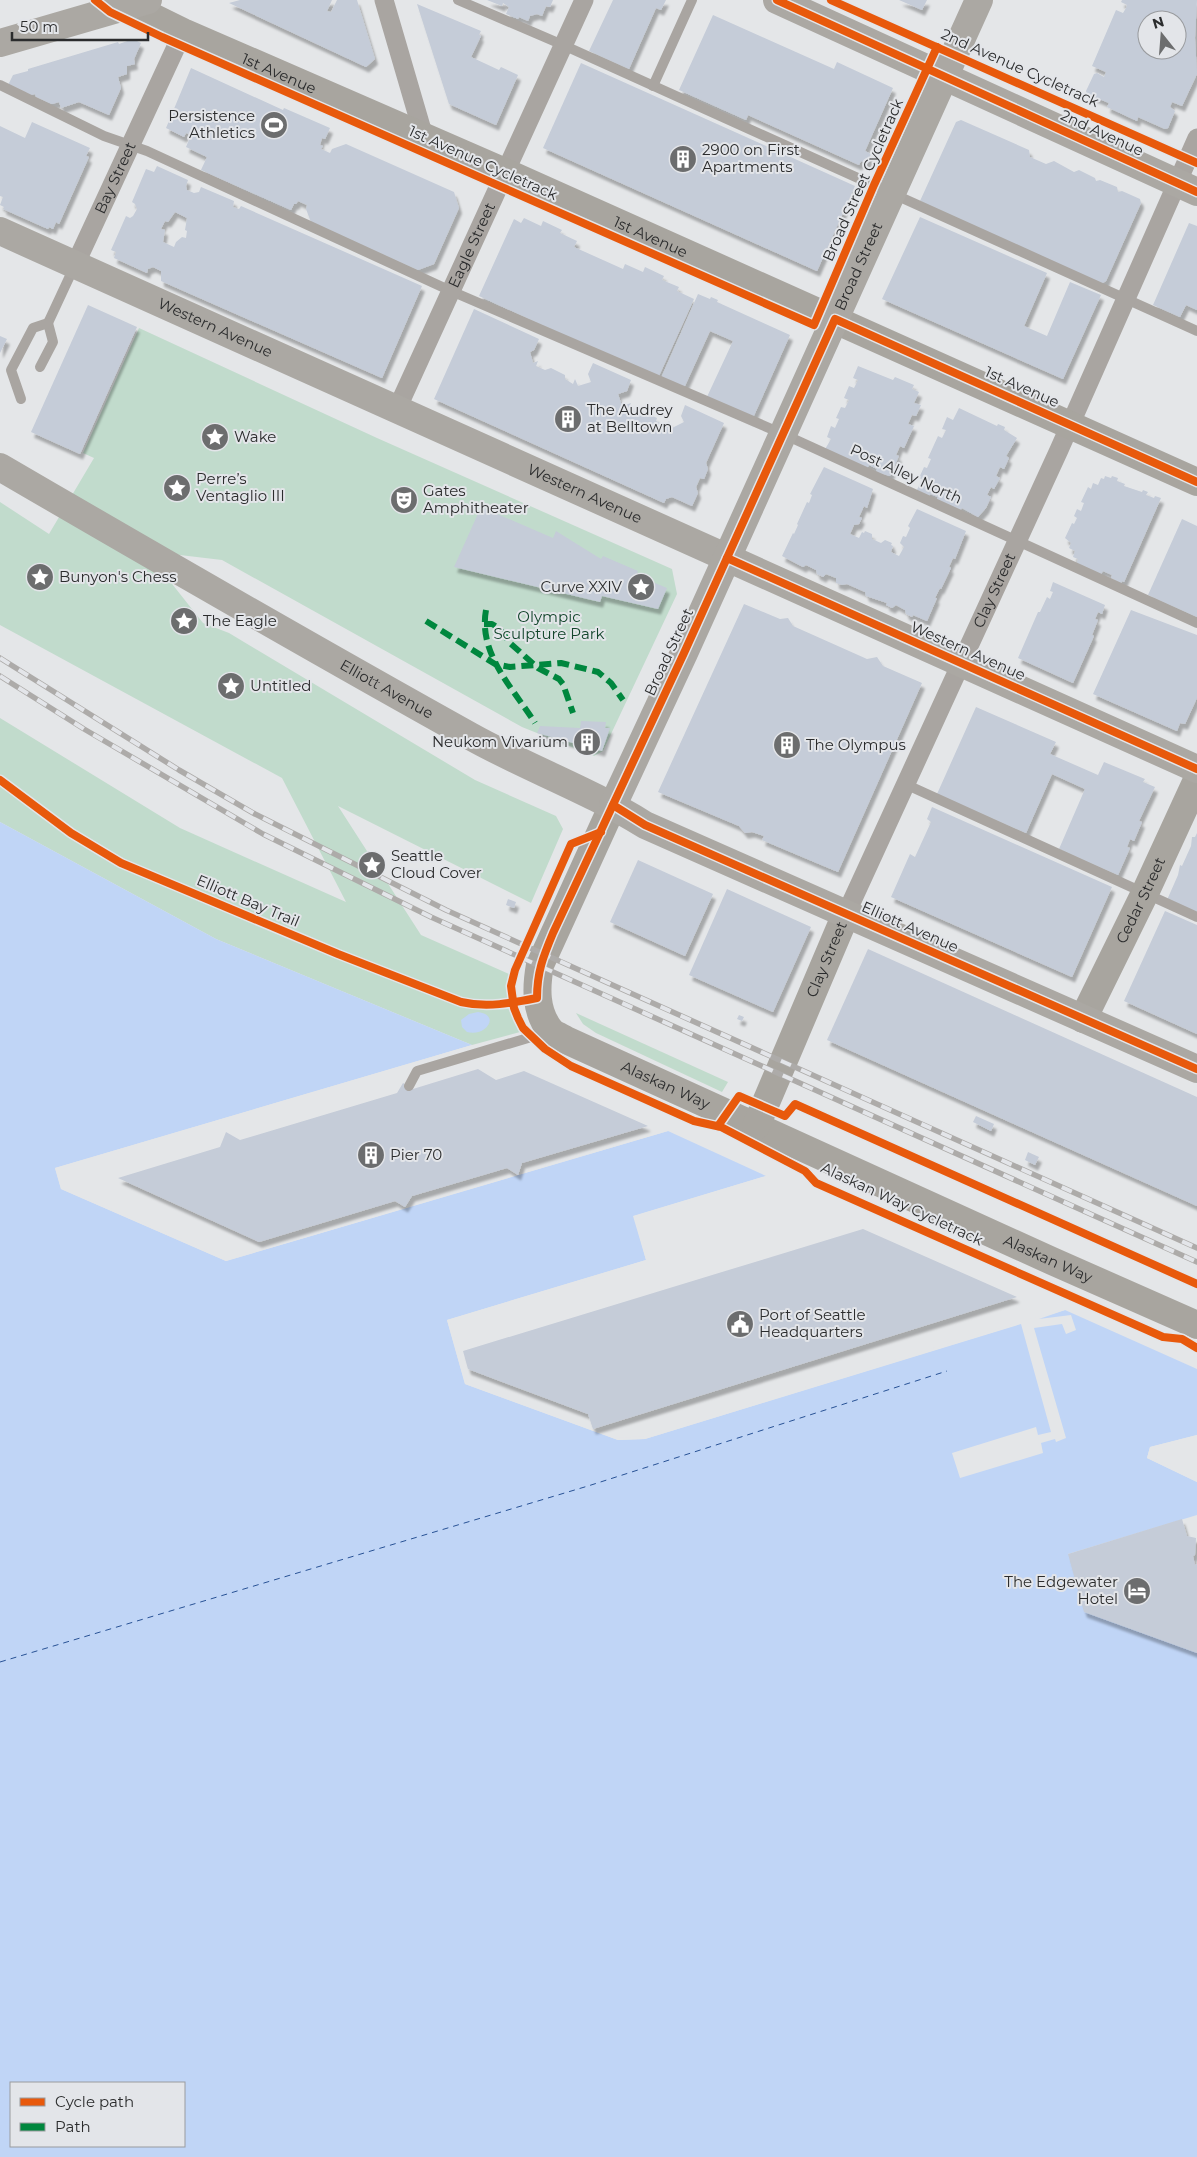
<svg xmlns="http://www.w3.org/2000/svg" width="1197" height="2157" font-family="Montserrat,sans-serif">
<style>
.green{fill:#c1dbcc}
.water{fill:#c0d5f6;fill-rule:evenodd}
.pier{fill:#e4e6e8}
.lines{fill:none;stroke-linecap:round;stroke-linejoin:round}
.ferry{stroke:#285295;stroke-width:1;stroke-dasharray:6 5;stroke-linecap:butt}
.building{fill:#c5ccd8;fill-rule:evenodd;filter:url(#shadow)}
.lane{stroke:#a9a5a1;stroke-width:10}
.street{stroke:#a9a5a1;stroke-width:19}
.secondary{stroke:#a8a59f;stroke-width:28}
.primary{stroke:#aba8a3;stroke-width:28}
.rail-casing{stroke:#adaba9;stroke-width:5.5}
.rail{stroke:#e3e5e9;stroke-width:4;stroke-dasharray:11;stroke-linecap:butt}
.quiet{stroke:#00873e;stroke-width:6;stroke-dasharray:12 6;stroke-linecap:butt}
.cycleway-casing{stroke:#e3e5e9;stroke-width:11}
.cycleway{stroke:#e8590c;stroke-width:8}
.labels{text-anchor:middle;stroke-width:4;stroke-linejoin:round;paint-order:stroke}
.street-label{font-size:15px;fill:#2b2c2d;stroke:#e3e5e9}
.poi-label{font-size:15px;fill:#2b2c2d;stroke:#e3e5e9;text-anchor:start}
.park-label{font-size:15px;fill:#13462c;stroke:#e3e5e9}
</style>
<defs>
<filter id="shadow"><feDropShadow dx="3" dy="5.5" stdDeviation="1" flood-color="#0004"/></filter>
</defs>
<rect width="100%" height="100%" fill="#e4e6e8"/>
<g class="green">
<path d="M139,328L377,438L672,569L677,594L603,751L594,756L522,727L222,560L146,551L203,623L229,633L475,780L556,816L563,829L531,903L338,806L421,935L509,974C505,994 509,1014 520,1032L472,1045L216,939L0,822V718L180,828L346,902L282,778L0,625V502L49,534L94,458L83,453Z"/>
<path d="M576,1013L728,1082L722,1092L596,1033L583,1024Z"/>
</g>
<g class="water">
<path d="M0,822L216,939L472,1045L55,1168L61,1189L226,1261L668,1131L766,1176L634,1216L646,1260L447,1320L465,1384L618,1440L645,1439L1065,1310L1197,1369V1435L1150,1447L1147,1458L1197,1482V1515L1068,1554L1197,1653V2157H0ZM11,2083H184V2146H11Z"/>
<path d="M478,1012C501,1015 486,1037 467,1032L462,1027L461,1020L469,1014Z"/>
</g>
<g class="pier">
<path d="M472,1045L474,1046L58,1169L63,1188L226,1258L665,1130L668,1131L226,1261L61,1189L55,1168Z"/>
<path d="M766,1176L768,1177L636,1218L649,1259L647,1262L450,1322L467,1382L618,1438L644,1436L1062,1309L1065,1310L1039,1319L1071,1315L1076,1330L1066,1334L1062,1324L1034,1328L1066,1438L1056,1442L1055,1439L1041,1443L1043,1453L960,1478L952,1453L1036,1427L1038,1435L1051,1432L1021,1324L645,1439L618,1440L465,1384L447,1320L646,1260L633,1216Z"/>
<path d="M1197,1435V1437L1152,1449L1150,1457L1197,1479V1482L1147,1458L1150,1447Z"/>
</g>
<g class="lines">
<path class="ferry" d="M0,1662L588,1486L947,1371"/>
</g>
<g class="building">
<path d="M240,0H332L327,11L331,12L337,0H357L375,59L366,67L229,3Z"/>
<path d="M487,0H553L550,7L546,6L542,16L537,14L530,16L528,21L519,17L518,19L506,14L509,7L503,3L502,6Z"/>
<path d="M613,0H666L661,10L656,8L629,69L589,51Z"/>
<path d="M899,0H927L922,10Z"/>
<path d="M1122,0H1197L1195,38L1197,74L1182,106L1172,102L1170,107L1175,111L1168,128L1165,129L1138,117L1137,121L1107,107L1109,103L1087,94L1086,91L1094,74L1097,73L1104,77L1106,72L1092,66L1116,10L1123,13L1126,8L1127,5L1121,2ZM1147,20H1177V50H1147Z"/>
<path d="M417,4L481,31L479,35L481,36L471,57L499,70L501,67L518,75L496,125L449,104Z"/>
<path d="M713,15L834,69L837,62L893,88L865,151L871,154L867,164L861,161L859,165L748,115L746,120L679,90Z"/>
<path d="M133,39L141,43L134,59L135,64L127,66V74L118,77L121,88L109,115L79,102L61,108L59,102L52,104L36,97L35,94L27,96L26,92L8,85L13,75L28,71V69L118,42L119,44Z"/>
<path d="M581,63L855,186L817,271L543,148Z"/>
<path d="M191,68L283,110L284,108L330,128L325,139L322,138L320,145L323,146L321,149L330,153L332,149L346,144L454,192L459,208L434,264L418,270L311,222L306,209L307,205L298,201L296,204H294L291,210L201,170L207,157L186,147L191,135L186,133L184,137L166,128Z"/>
<path d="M961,120L1029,150L1030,157L1046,164L1054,161L1074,172L1079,170L1095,178L1096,181L1100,180L1117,187L1118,192L1122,191L1140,199L1141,203L1106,281L1101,284L920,201L956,122Z"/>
<path d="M32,122L90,148L86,156L89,157L59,224L56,222L53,229L49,227L48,229L3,209L4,207L0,205L3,197L0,196V126L25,138Z"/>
<path d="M157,166L188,180L186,186L187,190L194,193L199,192L201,187L234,201L233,207L239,209L241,206L422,286L382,378L161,281V271L153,267L148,269L147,273L114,258L116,252L111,250L126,216L130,218L133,216L137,209L135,204L132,202L146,169L154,172ZM175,212L187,218L185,230L187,231L186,238L182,237L176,242L174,247L163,242L165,230L161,229L165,221L168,222Z"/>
<path d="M920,217L1047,273L1024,326L1047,336L1070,282L1101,295L1063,379L882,299Z"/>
<path d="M524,218L541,226L543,221L562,230L560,233L577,241L574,247L623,269L625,264L643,272L645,267L664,276L662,280L679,287L677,291L694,299L658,378L479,296L514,219L521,223Z"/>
<path d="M1189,223L1197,226V310L1186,305L1180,317L1153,305Z"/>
<path d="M698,294L710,299L711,297L718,300L717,302L790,335L752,420L706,399L733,341L710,331L684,388L661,378Z"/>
<path d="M88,305L137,327L80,454L31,432Z"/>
<path d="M474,309L539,339L534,350L530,352L533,363L538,361L536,366L545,370L551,368L565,375V379L573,384L575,379L578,386L591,382L588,374L593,363L631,380L627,391L618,394L622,406L631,403L628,409L640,414L642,411L657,418L656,421L666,426L669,421L672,428L684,422L681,416L685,405L724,423L706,463L708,469L704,479L700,478L696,487L698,493L692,506L672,497L666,499L664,503L434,399Z"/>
<path d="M0,336L7,339L0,353Z"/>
<path d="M858,366L893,380L895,377L914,385L912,389L919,392L914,403L921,405L916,416L912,415L908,424L914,426L904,448L900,446L896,455L899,456L890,476L876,472L877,469L869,465L867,469L824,451L831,439L827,437L831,426L835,428L839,419L836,418L841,407L845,408L849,400L844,398L849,386L854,388L858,380L853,378Z"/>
<path d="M959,408L997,426L998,424L1005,427L1004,430L1017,438L1006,456L1009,458L1004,469L1000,467L996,476L1000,478L994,489L991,487L987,495L991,497L986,508L978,517L962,508L959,512L936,501L938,497L930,494L928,498L916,492L922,479L919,478L924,467L927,468L931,459L928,458L938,436L942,438L946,430L942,429L947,417L953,420Z"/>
<path d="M824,467L873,489L867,508L864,506L859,517L862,518L859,524L854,525L850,534L859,538L862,532L864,533L865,531L872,534V539L881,543L885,540L892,543L891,545L893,546L891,552L899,556L904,547L900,543L903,536L906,537L910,528L908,526L917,509L966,531L955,559L953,558L949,567L951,568L941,589L940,588L935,598H937L927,621L913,615L912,617L906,614L905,610L896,605L892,608L886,605L887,603L866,596L865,592L847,584L842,585L836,583V578L826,574L823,577L817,574L816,570L806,565L803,567L782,556L793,533L794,534L798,525L797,524L807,502L809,503L812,495L810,494Z"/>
<path d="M1105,476L1111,478L1112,476L1118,478L1117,481L1125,484L1124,486L1142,492L1143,490L1148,492L1146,495L1154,498L1155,496L1161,498L1124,582L1122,581L1121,583L1111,578L1112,575L1103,571L1101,574L1077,563L1078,559L1073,557L1075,551L1069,548L1071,543L1065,538L1072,523L1074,524L1077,518L1074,516L1077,509L1081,511L1084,503L1081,502L1088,487L1091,489L1093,483L1098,485L1101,478L1104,479Z"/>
<path d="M481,507L553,538L556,531L601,559L603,556L638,571L636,575L667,588L658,609L602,596L600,602L454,567Z"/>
<path d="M1182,519L1197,526V617L1148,595Z"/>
<path d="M1053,582L1105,605L1102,614L1098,612L1095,619L1098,620L1092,635L1094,636L1073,683L1018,658L1038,612H1040L1047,597L1050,599L1053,592L1050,591Z"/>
<path d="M744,604L780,619L788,618L793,626L867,659L877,657L883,666L922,683L838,872L762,840L764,836L752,832L745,833L739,826L658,792Z"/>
<path d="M1131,610L1197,635V698L1185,724L1180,723L1177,731L1093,694Z"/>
<path d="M976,707L1056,742L1050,754L1098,775L1104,762L1145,779L1143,782L1155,787L1139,821L1142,822L1134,841L1130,839L1127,847L1130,848L1118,875L1059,849L1085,789L1052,774L1026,833L937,794Z"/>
<path d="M581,721L606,722L605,728H610L602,751L537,733L540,726L580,728Z"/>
<path d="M932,807L1112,887L1072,977L891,897L910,854L915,857L931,822L927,819Z"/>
<path d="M1197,833V914L1167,900L1178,875L1180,865L1182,866L1191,846L1192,837H1195Z"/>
<path d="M638,860L713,894L685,956L610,922Z"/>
<path d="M727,889L811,927L773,1012L689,975Z"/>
<path d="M508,899L516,902L514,908L506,905Z"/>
<path d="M1165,911L1197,925V1034L1124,1001Z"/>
<path d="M868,949L1197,1097V1206L827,1040Z"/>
<path d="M739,1015L744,1017L742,1021L737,1019Z"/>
<path d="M478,1069L496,1080L524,1071L648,1126L522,1163L518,1175L507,1168L412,1196L405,1207L395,1201L259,1242L118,1178L220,1147L226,1132L240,1140L397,1093L403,1083L413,1089Z"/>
<path d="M976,1116L994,1124L991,1131L973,1122Z"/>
<path d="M1028,1152L1039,1157L1035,1165L1025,1160Z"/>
<path d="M863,1229L1017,1297L593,1429L588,1414L468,1369L463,1351Z"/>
<path d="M1182,1519L1187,1536L1196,1538L1195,1555L1193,1556L1195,1565L1197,1564V1653L1084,1612L1068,1554Z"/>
</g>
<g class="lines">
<g class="lane">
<path d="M458,0L563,45L1197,331"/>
<path d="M0,85L104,136L147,151L451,291L783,434L1197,623"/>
<path d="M653,86L692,0"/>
<path d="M48,323L75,265"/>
<path d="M40,367L53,342L48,323"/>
<path d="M21,399L11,370L33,328L48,323"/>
<path d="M905,784L1197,917"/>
<path d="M409,1086L417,1071L548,1032"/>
</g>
<g class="street">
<path d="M384,0L424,137"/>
<path id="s1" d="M75,265L183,32"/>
<path id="s2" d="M397,409L584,0"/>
<path id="s3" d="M846,914L1059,450L1197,138"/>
</g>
<g class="secondary">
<path id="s4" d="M124,0L130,6L183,32L505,172L1197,482"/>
<path id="s5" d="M613,805L540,965C536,987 535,1011 550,1030C553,1034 561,1037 566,1040L1052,1261L1197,1325"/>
<path id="s6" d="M1083,1019L1145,893L1197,780"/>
<path id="s7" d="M756,1126L846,914"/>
</g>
<g class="primary">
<path d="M777,0L1197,192"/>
<path d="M0,43L148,0"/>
<path id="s8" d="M0,231L1197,769"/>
<path id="s9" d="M0,467C156,558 312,648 470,736C527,768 589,790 645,825L1197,1069"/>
<path id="s10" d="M613,805L684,653L979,0"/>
</g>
<g class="rail-casing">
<g id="rail">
<path d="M0,658L179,770L255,814L446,910L1197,1248"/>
<path d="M0,676L84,729L263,834L431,917L1197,1262"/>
</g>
</g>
<use href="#rail" class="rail"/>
<g class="quiet">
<path d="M486,610C478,654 513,688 535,723"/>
<path d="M426,621L495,664L510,667L561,663L598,672L611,683L623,700"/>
<path d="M484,624H492L499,628L510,643L538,668L559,679L563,684L573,713"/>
</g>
<g class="cycleway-casing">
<g id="cycleway">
<path d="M95,0L110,12L162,37L814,325L874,185L937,47"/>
<path d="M777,0L1197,192"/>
<path d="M831,0L1197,163"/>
<path d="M727,558L1197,769"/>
<path d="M0,780L71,833L121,863L338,954L461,1002C487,1008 512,1003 537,998C537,972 543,957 553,933L684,653L835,319L1197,482"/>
<path d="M613,805L645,825L1197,1069"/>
<path d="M601,832L571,844L515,970L511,986L514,1008L518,1018L523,1028L545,1049L571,1066L694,1121L721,1127L805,1171L816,1183L1163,1337L1182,1339L1197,1348"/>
<path d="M718,1126L739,1096L785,1116L795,1104L1197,1284"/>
</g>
</g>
<use href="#cycleway" class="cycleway"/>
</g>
<defs>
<g id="stadium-disc" transform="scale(1.4375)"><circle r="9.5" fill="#6c6d6e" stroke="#e3e5e9"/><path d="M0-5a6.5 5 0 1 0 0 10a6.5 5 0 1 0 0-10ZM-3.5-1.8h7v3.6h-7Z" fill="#fff"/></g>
<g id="building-disc" transform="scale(1.4375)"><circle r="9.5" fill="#6c6d6e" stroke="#e3e5e9"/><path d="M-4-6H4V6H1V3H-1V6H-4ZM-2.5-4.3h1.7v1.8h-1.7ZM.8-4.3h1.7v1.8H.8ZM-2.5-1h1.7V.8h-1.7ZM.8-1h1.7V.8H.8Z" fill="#fff"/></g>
<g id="sight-disc" transform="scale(1.4375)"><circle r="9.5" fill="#6c6d6e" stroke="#e3e5e9"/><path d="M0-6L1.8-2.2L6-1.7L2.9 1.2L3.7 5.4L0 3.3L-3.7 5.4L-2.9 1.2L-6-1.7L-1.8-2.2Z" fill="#fff"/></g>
<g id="theatre-disc" transform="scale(1.4375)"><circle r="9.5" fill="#6c6d6e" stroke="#e3e5e9"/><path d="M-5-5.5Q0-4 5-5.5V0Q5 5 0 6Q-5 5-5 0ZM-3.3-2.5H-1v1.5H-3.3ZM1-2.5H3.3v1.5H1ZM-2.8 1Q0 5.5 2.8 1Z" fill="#fff"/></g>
<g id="civic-disc" transform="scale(1.4375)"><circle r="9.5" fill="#6c6d6e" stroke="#e3e5e9"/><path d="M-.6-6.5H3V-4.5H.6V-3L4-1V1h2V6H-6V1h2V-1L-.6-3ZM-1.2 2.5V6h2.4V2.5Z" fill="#fff"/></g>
<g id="hotel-disc" transform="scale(1.4375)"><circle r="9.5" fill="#6c6d6e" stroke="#e3e5e9"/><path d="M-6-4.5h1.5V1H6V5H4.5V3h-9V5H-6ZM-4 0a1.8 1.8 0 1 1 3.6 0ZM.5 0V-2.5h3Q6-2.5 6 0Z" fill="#fff"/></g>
</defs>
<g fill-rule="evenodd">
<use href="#stadium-disc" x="274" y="125"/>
<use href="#building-disc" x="683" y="159"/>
<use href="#building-disc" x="568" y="419"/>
<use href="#sight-disc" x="215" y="437"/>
<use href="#sight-disc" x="177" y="488"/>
<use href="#theatre-disc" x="404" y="500"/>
<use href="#sight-disc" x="40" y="577"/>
<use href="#sight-disc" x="641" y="587"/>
<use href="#sight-disc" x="184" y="621"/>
<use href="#sight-disc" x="231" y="686"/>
<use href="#building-disc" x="587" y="742"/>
<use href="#building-disc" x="787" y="745"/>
<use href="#sight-disc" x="372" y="865"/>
<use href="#building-disc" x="371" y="1155"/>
<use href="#civic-disc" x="740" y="1324"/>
<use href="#hotel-disc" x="1137" y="1591"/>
</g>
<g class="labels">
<g class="street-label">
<text transform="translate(1020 68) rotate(24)" y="5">2nd Avenue Cycletrack</text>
<text dy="5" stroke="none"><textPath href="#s4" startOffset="172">1st Avenue</textPath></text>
<text transform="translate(1102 133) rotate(25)" y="5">2nd Avenue</text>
<text transform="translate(483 163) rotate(24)" y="5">1st Avenue Cycletrack</text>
<text dy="5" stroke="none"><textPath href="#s1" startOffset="96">Bay Street</textPath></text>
<text transform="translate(863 180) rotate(-66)" y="5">Broad Street Cycletrack</text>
<text dy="5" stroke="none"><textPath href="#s4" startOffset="578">1st Avenue</textPath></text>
<text dy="5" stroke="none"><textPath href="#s2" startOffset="180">Eagle Street</textPath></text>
<text dy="5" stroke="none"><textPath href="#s10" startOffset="592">Broad Street</textPath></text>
<text dy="5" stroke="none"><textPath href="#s8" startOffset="236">Western Avenue</textPath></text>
<text transform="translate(1022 387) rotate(24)" y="5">1st Avenue</text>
<text transform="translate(906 474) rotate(25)" y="5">Post Alley North</text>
<text dy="5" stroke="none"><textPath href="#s8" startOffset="641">Western Avenue</textPath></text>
<text dy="5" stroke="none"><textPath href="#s3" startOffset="356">Clay Street</textPath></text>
<text transform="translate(968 651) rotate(24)" y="5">Western Avenue</text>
<text transform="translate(669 652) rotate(-65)" y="5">Broad Street</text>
<text dy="5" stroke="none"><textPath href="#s9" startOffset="446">Elliott Avenue</textPath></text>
<text dy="5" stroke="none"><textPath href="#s6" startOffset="132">Cedar Street</textPath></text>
<text transform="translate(248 901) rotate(23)" y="5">Elliott Bay Trail</text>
<text transform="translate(910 927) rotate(24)" y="5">Elliott Avenue</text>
<text dy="5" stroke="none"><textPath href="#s7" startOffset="181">Clay Street</textPath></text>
<text dy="5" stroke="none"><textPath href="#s5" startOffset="372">Alaskan Way</textPath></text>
<text transform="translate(902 1204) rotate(25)" y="5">Alaskan Way Cycletrack</text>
<text dy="5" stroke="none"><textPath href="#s5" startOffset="792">Alaskan Way</textPath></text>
</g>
<g class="poi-label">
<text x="255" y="121" text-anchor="end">Persistence<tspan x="255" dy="17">Athletics</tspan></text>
<text x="702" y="155">2900 on First<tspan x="702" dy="17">Apartments</tspan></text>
<text x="587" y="415">The Audrey<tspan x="587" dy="17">at Belltown</tspan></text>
<text x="234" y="442">Wake</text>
<text x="196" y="484">Perre’s<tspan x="196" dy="17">Ventaglio III</tspan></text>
<text x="423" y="496">Gates<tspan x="423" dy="17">Amphitheater</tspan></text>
<text x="59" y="582">Bunyon's Chess</text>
<text x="622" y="592" text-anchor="end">Curve XXIV</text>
<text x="203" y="626">The Eagle</text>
<text x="250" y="691">Untitled</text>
<text x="568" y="747" text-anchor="end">Neukom Vivarium</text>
<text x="806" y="750">The Olympus</text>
<text x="391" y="861">Seattle<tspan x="391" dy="17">Cloud Cover</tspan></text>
<text x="390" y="1160">Pier 70</text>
<text x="759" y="1320">Port of Seattle<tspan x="759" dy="17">Headquarters</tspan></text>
<text x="1118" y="1587" text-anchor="end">The Edgewater<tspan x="1118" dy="17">Hotel</tspan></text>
</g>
<g class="park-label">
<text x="549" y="622">Olympic<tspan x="549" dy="17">Sculpture Park</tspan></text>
</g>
</g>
<rect x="10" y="2082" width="175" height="65" fill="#e3e5e9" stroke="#999b9e"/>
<rect x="20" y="2098" width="25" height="8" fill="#e8590c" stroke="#999b9e"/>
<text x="55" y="2107" font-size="15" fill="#2b2c2d">Cycle path</text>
<rect x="20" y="2123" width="25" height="8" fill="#00873e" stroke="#999b9e"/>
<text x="55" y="2132" font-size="15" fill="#2b2c2d">Path</text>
<g transform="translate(1162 35) rotate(343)"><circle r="24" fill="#e3e5e9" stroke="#999b9e"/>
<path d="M0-4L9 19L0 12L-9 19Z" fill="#6c6d6e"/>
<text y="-8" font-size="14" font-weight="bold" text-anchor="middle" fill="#2b2c2d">N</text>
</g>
<path d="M12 32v8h136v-8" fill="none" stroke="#2b2c2d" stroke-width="2.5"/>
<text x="20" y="32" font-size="15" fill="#2b2c2d" stroke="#e3e5e9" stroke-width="4" paint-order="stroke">50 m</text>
</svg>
